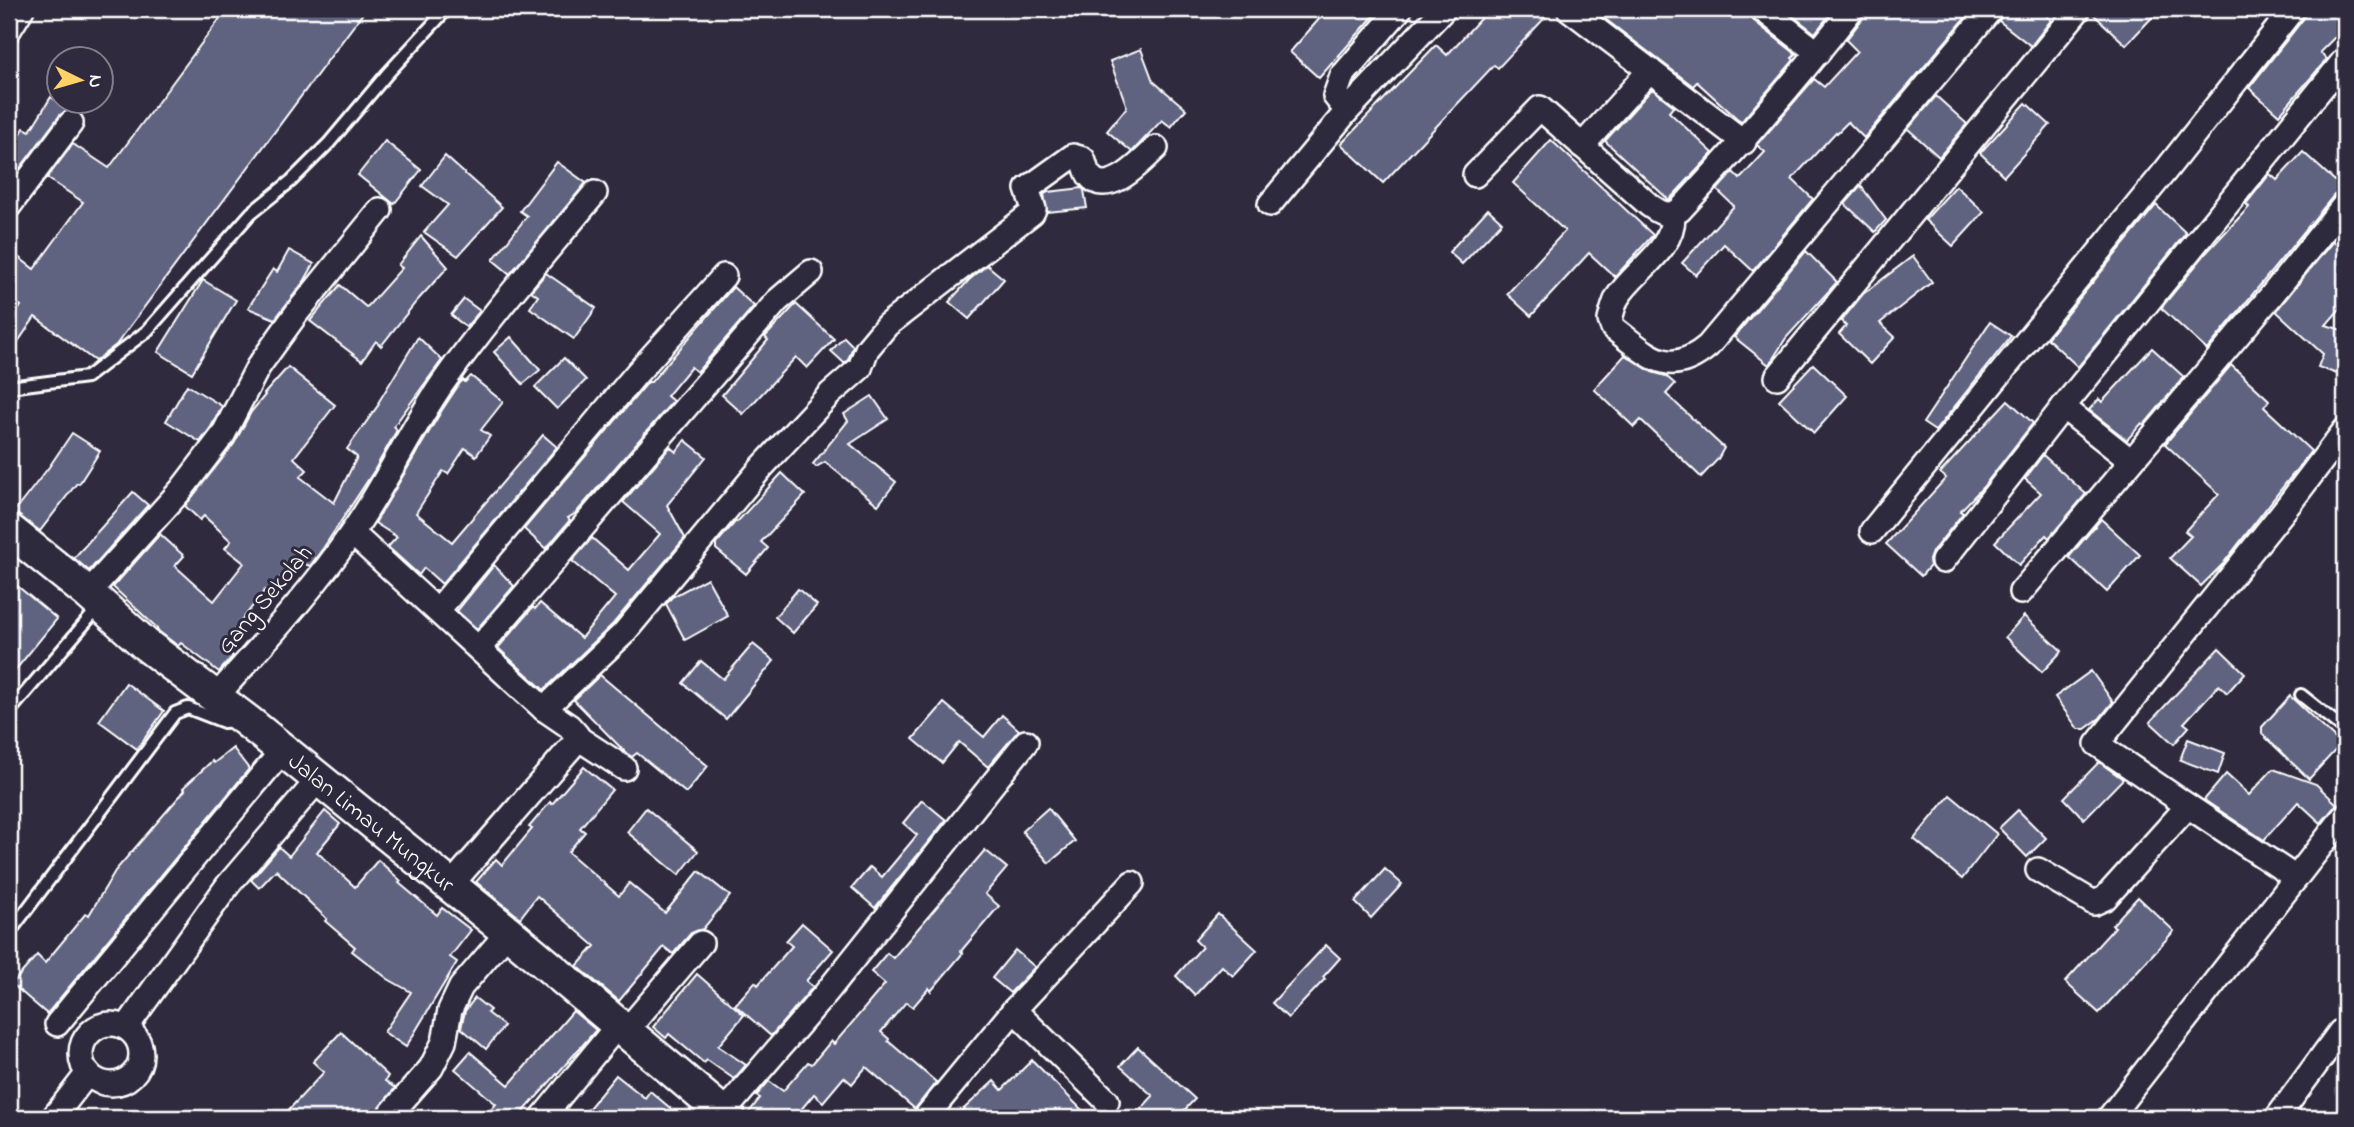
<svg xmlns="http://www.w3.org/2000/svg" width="2354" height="1127" font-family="'Indie Flower',sans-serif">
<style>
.building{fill:#5e6380;stroke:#fff;stroke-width:2}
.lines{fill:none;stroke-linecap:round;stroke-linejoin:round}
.lane-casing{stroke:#fff;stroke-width:16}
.street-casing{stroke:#fff;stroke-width:28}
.secondary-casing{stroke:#fff;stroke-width:37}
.lane{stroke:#2f2a3d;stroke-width:10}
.street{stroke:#2f2a3d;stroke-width:23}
.secondary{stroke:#2f2a3d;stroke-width:32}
.labels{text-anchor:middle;stroke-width:6;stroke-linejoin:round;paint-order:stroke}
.street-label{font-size:24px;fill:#fff;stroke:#2f2a3d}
</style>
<rect width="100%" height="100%" fill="#2f2a3d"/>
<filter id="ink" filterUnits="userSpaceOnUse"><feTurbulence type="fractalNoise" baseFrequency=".0143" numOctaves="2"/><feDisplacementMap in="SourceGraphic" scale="14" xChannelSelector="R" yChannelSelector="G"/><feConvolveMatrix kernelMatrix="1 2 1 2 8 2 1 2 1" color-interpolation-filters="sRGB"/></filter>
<g filter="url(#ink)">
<g class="building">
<path d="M227,9H366L116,345L95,361L35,317L9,355V323L21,306L9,297V250L34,269L83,202L47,178L73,144L109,168Z"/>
<path d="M1328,9H1380L1319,78L1290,52Z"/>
<path d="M1489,9H1553L1498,68L1494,65L1383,183L1341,144L1436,45L1447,55Z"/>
<path d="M1592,9H1746L1753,20L1796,54L1792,58L1794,60L1741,122L1697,82L1693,86Z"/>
<path d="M1784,9H1834L1815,33Z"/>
<path d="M1866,9H1973L1864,138L1848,122L1837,133L1836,132L1792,179L1813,199L1753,271L1724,244L1696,275L1682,263L1734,206L1717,190L1733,172L1740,179L1765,152L1757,145L1814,79L1824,87L1857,51L1846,40L1863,18Z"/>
<path d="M2006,9H2040L2051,20L2031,46L1999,21Z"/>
<path d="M2093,9H2160L2126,45L2092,13Z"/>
<path d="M2307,9H2345V27L2320,52L2327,59L2279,115L2249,88L2304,18Z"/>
<path d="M1141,49L1153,81L1186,109L1171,127L1162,120L1132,152L1107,131L1127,107L1110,61Z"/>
<path d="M1652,89L1674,106L1669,112L1713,153L1669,200L1605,141Z"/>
<path d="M1936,96L1967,124L1939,157L1908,129Z"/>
<path d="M51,97L70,109L60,115L9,183V155L24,128L30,131Z"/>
<path d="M2026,103L2050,125L2004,176L1980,153Z"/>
<path d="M1551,140L1653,235L1615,277L1589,253L1531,316L1507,294L1565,231L1513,183Z"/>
<path d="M385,141L421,170L394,204L358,175Z"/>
<path d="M2303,152L2345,190L2334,195L2207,350L2161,308L2206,253L2249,207L2246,204L2269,175L2270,174L2277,180Z"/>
<path d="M445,156L502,207L458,256L424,232L448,205L422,186Z"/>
<path d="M557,162L586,183L510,274L493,260L527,216L520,211Z"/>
<path d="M1861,186L1886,220L1875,232L1845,204Z"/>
<path d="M1956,186L1984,212L1953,246L1925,220Z"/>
<path d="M1082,188L1084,190L1087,208L1047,212L1044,194L1048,192Z"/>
<path d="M2156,205L2186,233L2078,367L2047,338Z"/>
<path d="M1488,209L1502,222L1462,264L1449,252Z"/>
<path d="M421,236L448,267L416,302L381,346L376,341L362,361L310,321L340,285L366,307L368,306L402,268L398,265Z"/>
<path d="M2333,241L2345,253V303L2326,325L2345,331V377L2318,367L2323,354L2276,311Z"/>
<path d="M289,250L314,264L305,280L275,319L248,308L273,269L277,272Z"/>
<path d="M1806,251L1837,282L1786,338L1769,365L1734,337Z"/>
<path d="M1913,256L1932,282L1880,323L1895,337L1870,364L1839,334L1846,326L1841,321L1863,294Z"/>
<path d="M987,265L1004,279L969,319L949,302L969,280Z"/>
<path d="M546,273L596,308L574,339L530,308L538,296L531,291Z"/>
<path d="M203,280L236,300L192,373L158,352Z"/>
<path d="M733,287L754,306L697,372L691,367L667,396L673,401L576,513L568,518L570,520L546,549L524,529L648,382H651Z"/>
<path d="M464,299L480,311L466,327L451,315Z"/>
<path d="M796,304L834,339L807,368L796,357L743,414L722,395L768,340L765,337Z"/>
<path d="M1990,322L2011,336L1935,431L1923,423Z"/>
<path d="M418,337L442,360L394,426L397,430L374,471L324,547L310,566L294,560L269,593L265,590L222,646L233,656L219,672L181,643L178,646L157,630V628L113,587L160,534L184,556L175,566L214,601L244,563L225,548L231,541L204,516L200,520L185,506L234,444L251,412L265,395L264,394L288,367L335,405L294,458L307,470L300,477L334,503L357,457L347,449L379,404L378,403Z"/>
<path d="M511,337L540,370L523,384L494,352Z"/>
<path d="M844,337L853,346L848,360L844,363L831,351Z"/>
<path d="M2152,348L2184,377L2144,425L2142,423L2127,440L2089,410L2099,399L2102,402Z"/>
<path d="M1625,355L1652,372L1666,376L1675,384L1666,394L1724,448L1718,459L1701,477L1641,420L1634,427L1594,389Z"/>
<path d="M564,358L586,380L557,409L535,387Z"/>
<path d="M1813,364L1847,396L1814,433L1779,400Z"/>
<path d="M2231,365L2269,400L2264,407L2311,451L2222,565L2201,586L2170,558L2191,536L2185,531L2219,494L2165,444Z"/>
<path d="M471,376L503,402L481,430L490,436L476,456L465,448L448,474L443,471L416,513L452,542L543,435L557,447L442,584L424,568L419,575L388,547L397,537L375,523L442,410L460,383L463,380L465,382Z"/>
<path d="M187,385L222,406L211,427L200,442L166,421Z"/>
<path d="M872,396L888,419L850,444L896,482L878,505L825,462L816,467L813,464L848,421L844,414Z"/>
<path d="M2008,400L2033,423L1983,487L1960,511L1963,513L1932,552L1929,560L1930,566L1921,576L1886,544L1946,478L1940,473Z"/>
<path d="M72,433L100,451L79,484L77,483L40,531L14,512L49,467Z"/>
<path d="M685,440L706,457L667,505L685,538L613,624L544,690L498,648L533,607L535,609L540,603L581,638L615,597L572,561L592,538L629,570L660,534L623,502L670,447L676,452Z"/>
<path d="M2043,455L2086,494L2049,538L2046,535L2019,565L1995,542L2041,493L2025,479Z"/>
<path d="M782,473L805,495L761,542L768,548L746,574L716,549V544L736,521L737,522Z"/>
<path d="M133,492L148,505L89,571L74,558Z"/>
<path d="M2101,519L2140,555L2107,592L2069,557Z"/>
<path d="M494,565L514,586L477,629L457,611Z"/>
<path d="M707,578L728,616L685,640L666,604L672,597Z"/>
<path d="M9,579L57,619L9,678Z"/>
<path d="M798,589L817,605L793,633L775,617Z"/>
<path d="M2024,616L2062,651L2042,672L2005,637Z"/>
<path d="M753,644L774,661L726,719L683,683L701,661L723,679Z"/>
<path d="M2219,648L2245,673L2227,693L2219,685L2184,723L2189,727L2174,744L2150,722Z"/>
<path d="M2091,671L2113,702L2100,718L2085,729H2078L2055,697Z"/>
<path d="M600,675L708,766L686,793L637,753L632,757L626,753L574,700Z"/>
<path d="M126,683L164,711L137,749L99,721Z"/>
<path d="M2290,696L2341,744L2309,779L2262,734V727Z"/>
<path d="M944,703L984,737L1002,715L1019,730L988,767L959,742L942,763L913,739Z"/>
<path d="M2188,739L2225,753L2218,774L2180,760Z"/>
<path d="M233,748L249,769L47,1014L12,984L37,955L45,963L86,913L89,915L115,871L185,790L183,788L212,761L214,763Z"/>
<path d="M2099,762L2123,779L2084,819L2064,798Z"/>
<path d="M584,767L612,790L580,828L585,832L568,852L619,896L629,883L665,913L699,871L730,896L703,929L691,933L673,954L664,947L619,1001L577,966L595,946L537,896L520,918L476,882L496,859L502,865L532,829L529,827L550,802L552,804Z"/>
<path d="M2273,769L2316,784L2337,804L2321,823L2298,802L2264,840L2204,800L2226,774L2249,795Z"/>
<path d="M1950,795L1997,834L1962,879L1914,839Z"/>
<path d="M922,800L946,820L875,908L852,888L870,867L882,877L917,835L903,823Z"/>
<path d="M646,808L698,851L679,875L627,832Z"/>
<path d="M1048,808L1075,841L1049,863L1022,831Z"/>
<path d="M2018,810L2046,838L2027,857L1999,828Z"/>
<path d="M325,811L340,824L317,852L355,887L378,860L401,881L399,883L437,915L442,908L471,930L450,957L457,962L406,1047L384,1032L411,992L388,979L352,951L355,947L325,921L327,919L276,870L259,888L251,880L279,847L289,856Z"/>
<path d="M985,850L1007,868L985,894L999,906L961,951L963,953L931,991L929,988L913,1007L906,1002L881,1032L889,1039L888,1041L936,1082L915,1109L866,1067L852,1084L844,1077L823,1102L814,1094L794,1118H747V1115L760,1098L756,1096L769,1081L783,1091L808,1062L812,1064L831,1041L834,1044L885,984L871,972L887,953L893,958Z"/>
<path d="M1385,869L1402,884L1371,918L1355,902Z"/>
<path d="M2138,897L2174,931L2099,1013L2065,982L2115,927L2112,925Z"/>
<path d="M1218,914L1257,950L1233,976L1222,966L1195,995L1176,976L1202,947L1195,940Z"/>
<path d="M802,923L833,950L806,981L813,987L771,1036L735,1005L755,982L758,985L792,946L786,941Z"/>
<path d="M1326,945L1340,958L1323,977L1325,979L1288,1018L1272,1003Z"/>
<path d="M1015,950L1035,967L1010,993L992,978Z"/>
<path d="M697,974L744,1015L718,1046L746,1065L734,1079L707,1060L704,1063L669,1034L666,1038L653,1027Z"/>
<path d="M475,998L490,1010L487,1013L504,1026L486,1049L461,1028L465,1011Z"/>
<path d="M573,1011L596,1030L518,1118H484L496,1104L455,1069L470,1052L509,1085Z"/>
<path d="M341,1032L388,1076L385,1081L395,1088L371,1118H281L324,1072L313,1062Z"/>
<path d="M1138,1047L1195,1099L1177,1118H1151L1141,1109L1153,1096L1120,1066Z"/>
<path d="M1032,1060L1090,1118H954L994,1081L1002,1090Z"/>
<path d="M616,1075L645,1098L650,1091L682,1118H581Z"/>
</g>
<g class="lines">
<g class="lane-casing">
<g id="lane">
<path d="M9,387L87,377L147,331L251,213L291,181L329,143L387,74L447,9"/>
<path d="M2301,695L2345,730"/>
<path d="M9,712L98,608"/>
<path d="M13,928L175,713L188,708L224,722L233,721"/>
</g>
</g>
<g class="street-casing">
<g id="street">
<path d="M1569,9L1744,142"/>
<path d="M1762,9L1818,53"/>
<path d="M9,30L22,9"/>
<path d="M1347,111L1335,96L1342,76L1400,9"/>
<path d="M1582,146L1650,70"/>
<path d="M1475,175L1540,108L1649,205C1660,213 1668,218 1680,210C1740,145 1798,79 1852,9"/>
<path d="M1270,204L1347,111L1444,9"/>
<path d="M9,206L71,123"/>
<path d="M1673,215C1674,251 1634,270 1617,298C1614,304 1612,312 1610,320L1613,328C1648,354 1668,380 1708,346L1991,9"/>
<path d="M1777,377L2079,9"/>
<path d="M2063,407L2131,461"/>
<path d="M1872,531L2166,170L2293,9"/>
<path d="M352,533L544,709L569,726L577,735L574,744L450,886"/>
<path d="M1943,561L2063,407L2345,59"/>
<path d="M2021,592L2271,296L2345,204"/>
<path d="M88,593L181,490L223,435L258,367L296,314L380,210"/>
<path d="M438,610L637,373L724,276"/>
<path d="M479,648L777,301L811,272"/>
<path d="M215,698C262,644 311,593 351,534C385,486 409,432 442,384C489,317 543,256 595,193"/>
<path d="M544,709L623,634L762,467L830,394L860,368L867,349L887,325L1032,213L1034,209L1027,189L1073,156L1083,159C1085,163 1086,171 1089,175C1107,200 1143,160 1156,148"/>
<path d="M578,738L624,768"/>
<path d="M2188,806L2097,744L2289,504L2345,430"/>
<path d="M2038,870L2094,903L2105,898L2188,806L2296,878"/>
<path d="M1014,1010L1107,1101"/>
<path d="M57,1024L282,751"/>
<circle cx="111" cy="1054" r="30"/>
<path d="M126,1028L228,885L318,780"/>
<path d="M626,1031L701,943"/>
<path d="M723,1113L826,993L1026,742"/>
<path d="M53,1118L88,1073"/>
<path d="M387,1118L431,1068L444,1042L450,1010L461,987L508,932"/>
<path d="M542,1118L618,1025"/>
<path d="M925,1118L1014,1010L1132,883"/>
<path d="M2109,1118L2345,815"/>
<path d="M2277,1118L2340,1032L2345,1037"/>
</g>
</g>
<g class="secondary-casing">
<g id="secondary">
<path id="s1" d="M9,530L88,593L145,644L247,721L508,932L729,1118"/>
</g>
</g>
<use href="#lane" class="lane"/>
<use href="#street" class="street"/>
<use href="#secondary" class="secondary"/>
</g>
</g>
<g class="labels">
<g class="street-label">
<text transform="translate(264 599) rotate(-50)" y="8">Gang Sekolah</text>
<text dy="8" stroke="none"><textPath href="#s1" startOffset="466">Jalan Limau Mungkur</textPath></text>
</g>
</g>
<rect width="2354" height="1127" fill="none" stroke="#2f2a3d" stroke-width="35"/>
<rect x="18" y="18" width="2319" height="1092" fill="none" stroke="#fff" stroke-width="2.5" filter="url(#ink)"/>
<g transform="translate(80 80) rotate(95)"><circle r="33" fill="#2f2a3d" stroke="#827f8b" stroke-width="2"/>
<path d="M0-5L12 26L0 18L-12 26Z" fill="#ffd166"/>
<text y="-10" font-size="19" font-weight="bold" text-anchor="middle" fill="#ffffff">N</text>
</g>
</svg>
